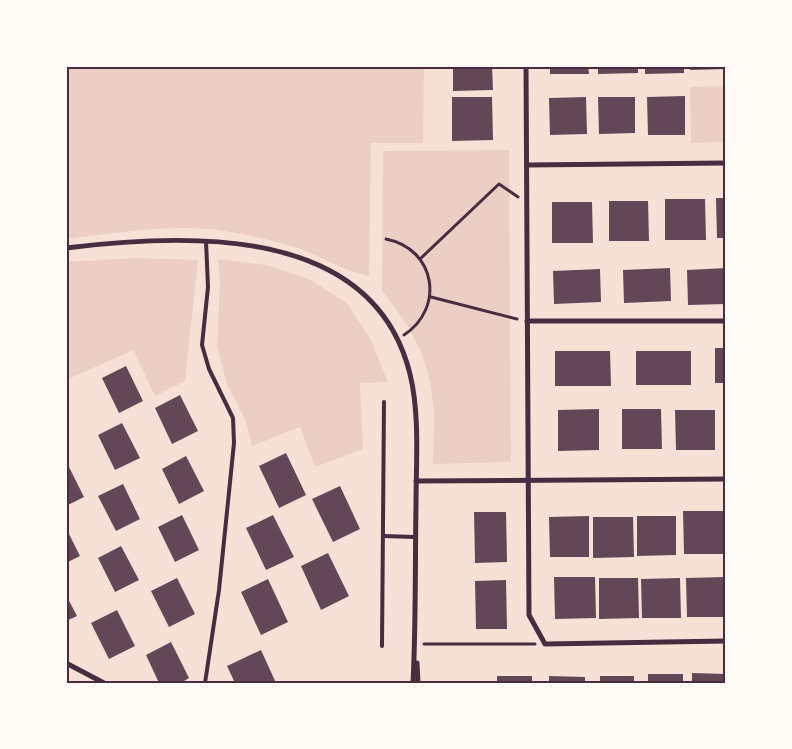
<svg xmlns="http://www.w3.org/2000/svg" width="792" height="749" font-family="Merriweather,serif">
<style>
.green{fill:#ebcfc5}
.building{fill:#644757}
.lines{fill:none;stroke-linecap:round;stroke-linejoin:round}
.path{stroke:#4a2c40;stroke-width:3}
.service{stroke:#4a2c40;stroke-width:4}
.minor{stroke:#4a2c40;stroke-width:5}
.neatline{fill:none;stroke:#4a2c40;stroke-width:2}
</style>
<rect width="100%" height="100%" fill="#f7e1d7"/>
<g class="green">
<path d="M66,66H424L423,143H371L369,276C342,271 318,254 292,246C257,237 219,227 183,228C144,228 105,234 66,239Z"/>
<path d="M725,86L726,142L691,143L690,87Z"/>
<path d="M509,150L511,462L433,464L434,412L430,381L422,354L409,328L382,290L383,151Z"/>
<path d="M136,258L198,260L185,381L155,396L133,350L66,380V262Z"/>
<path d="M218,259L266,265L309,279L347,303L371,340L388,382L360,383L363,449L315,467L300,427L252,446L245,419L227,384L217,347L220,281Z"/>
</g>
<g class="building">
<path d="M453,66H492L493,90L453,91Z"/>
<path d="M550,66H588L589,74H550Z"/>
<path d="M598,66H638V73L598,74Z"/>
<path d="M645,66H684V73L645,74Z"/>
<path d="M690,66H726V69L690,70Z"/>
<path d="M685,96V135H648L647,97Z"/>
<path d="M452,97H492L493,140L452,141Z"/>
<path d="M586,97L587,134L550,135L549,98Z"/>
<path d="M598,97H635V133L599,134Z"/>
<path d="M716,198H726V238H717Z"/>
<path d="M665,199H705L706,240H665Z"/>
<path d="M609,201H648L649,241H609Z"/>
<path d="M552,202H592L593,243H552Z"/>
<path d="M670,268L671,301L624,303L623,270Z"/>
<path d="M726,268V304L688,305L687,270Z"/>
<path d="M600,269L601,302L554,304L553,271Z"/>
<rect x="715" y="348" width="11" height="35"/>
<path d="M555,351H610L611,386H555Z"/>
<rect x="636" y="351" width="55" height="34"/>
<path d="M126,366L143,401L119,413L102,378Z"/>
<path d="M180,395L198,431L172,444L155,408Z"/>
<path d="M599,409V450L558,451V410Z"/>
<path d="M622,409H661L662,449H622Z"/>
<path d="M675,410H715V450H676Z"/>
<path d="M122,423L140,458L115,470L98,435Z"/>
<path d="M286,453L306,495L279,508L259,466Z"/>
<path d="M186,456L204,491L179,504L162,469Z"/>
<path d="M66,461L84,497L66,506Z"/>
<path d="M123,484L140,519L116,531L98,496Z"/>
<path d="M340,486L360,529L333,542L312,499Z"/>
<path d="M683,511H726V554H684Z"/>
<path d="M474,512H506L507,562L475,563Z"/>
<path d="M182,515L199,550L175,562L158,527Z"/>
<path d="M273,515L294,557L266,570L246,528Z"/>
<path d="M589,516V557H550L549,517Z"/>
<path d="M637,516H676V555L637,556Z"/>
<path d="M593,517H633L634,557L593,558Z"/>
<path d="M66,528L80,556L66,563Z"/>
<path d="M121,546L139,580L115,592L98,558Z"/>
<path d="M328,553L349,596L321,610L301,566Z"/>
<path d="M554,577H595L596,618L555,619Z"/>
<path d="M725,577L726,617H687L686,578Z"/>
<path d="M177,578L195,614L169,627L151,591Z"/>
<path d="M599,578H638L639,618L599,619Z"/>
<path d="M680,578L681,618H642L641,579Z"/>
<path d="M268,579L288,622L261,635L241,592Z"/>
<path d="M506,580L507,629H476L475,581Z"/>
<path d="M66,595L77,616L66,621Z"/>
<path d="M117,610L135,646L109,659L91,623Z"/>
<path d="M171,642L189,678L181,683H159L146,655Z"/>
<path d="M261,650L276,683H235L227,666Z"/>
<path d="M692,673L726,674V683H692Z"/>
<rect x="648" y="674" width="35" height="9"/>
<rect x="497" y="676" width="35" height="7"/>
<path d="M549,676L585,677V683H549Z"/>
<rect x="600" y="676" width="34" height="7"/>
</g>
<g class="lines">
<g class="path">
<path d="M386,239C436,249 445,308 404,335"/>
<path d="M420,259L499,184L518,197"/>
<path d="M431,297L517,319"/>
<path d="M424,644H535"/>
</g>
<g class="service">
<path d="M383,536L415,537"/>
<path d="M382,646L384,402"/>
<path d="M205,683L219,590L234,443L233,418L209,369L202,345L208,287L206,241"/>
</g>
<g class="minor">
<path d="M526,66L529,615L545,644L726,641"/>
<path d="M527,165L726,163"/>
<path d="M66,248C186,233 373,224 410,374C420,415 416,463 416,505C415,565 416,624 413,683"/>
<path d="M527,321H726"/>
<path d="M416,481L726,479"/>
<path d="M66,663L104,683"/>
<path d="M417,663L418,683"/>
</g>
</g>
<rect width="792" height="749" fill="none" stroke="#fffaf5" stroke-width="135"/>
<rect x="68" y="68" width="656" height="614" class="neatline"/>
</svg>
